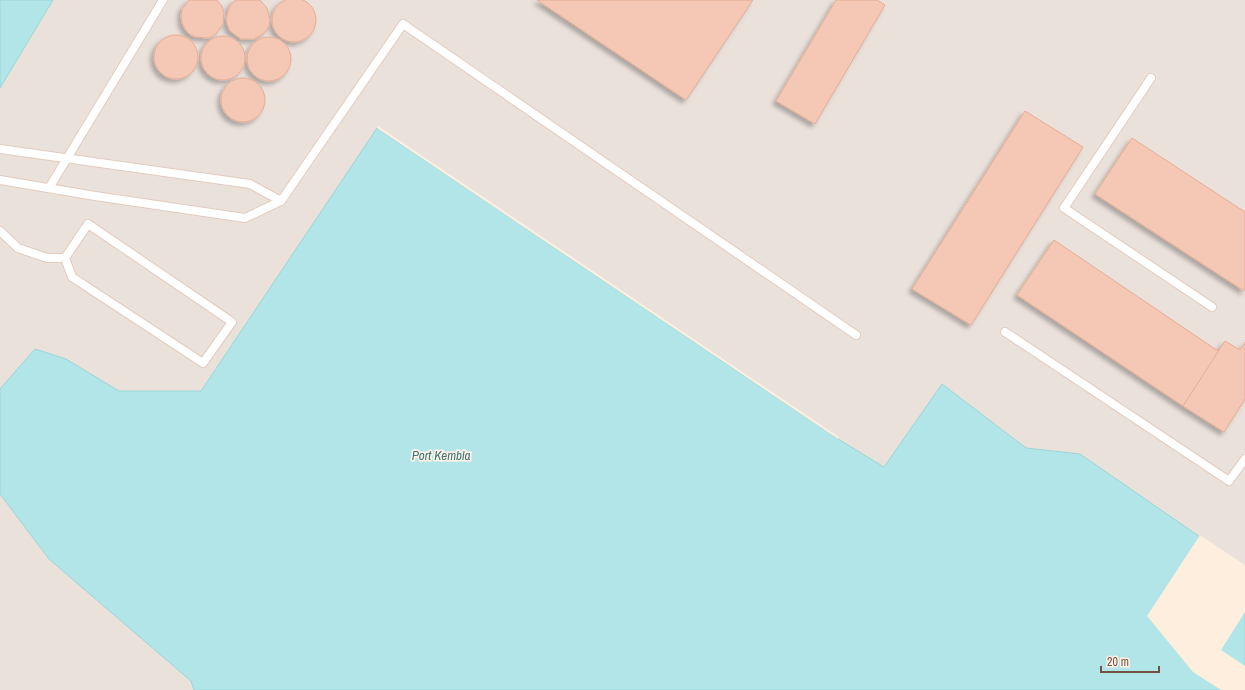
<svg xmlns="http://www.w3.org/2000/svg" width="1245" height="690" font-family="'Archivo Narrow',sans-serif">
<style>
.industrial{fill:#ebe1db}
.water{fill:#b2e5e7;stroke:#98d6d9}
.pier{fill:#fdeede}
.building{fill:#f4c8b4;stroke:#e7ac94;filter:url(#shadow)}
.lines{fill:none;stroke-linecap:round;stroke-linejoin:round}
.lane-casing{stroke:#e3cbbd;stroke-width:10}
.lane{stroke:#fff;stroke-width:8}
.labels{text-anchor:middle;stroke-width:3.5;stroke-linejoin:round;paint-order:stroke}
.water-label{font-size:13px;font-style:italic;fill:#39767b;stroke:#fff2e5}
</style>
<defs>
<filter id="shadow"><feDropShadow dx="-3.5" dy="3.5" stdDeviation="2" flood-color="#0004"/></filter>
</defs>
<rect width="100%" height="100%" fill="#fdeede"/>
<rect class="industrial" x="0" y="0" width="1245" height="690"/>
<g class="water">
<path d="M0,0H53L0,88Z"/>
<path d="M377,128L838,439L884,467L942,384L1026,448L1080,454L1245,568V690H194L191,681L49,559L0,494V389L35,349L66,359L119,391H201Z"/>
</g>
<g class="pier">
<path d="M378,126L839,437L838,439L377,128Z"/>
<path d="M1200,535L1245,565V612L1221,650L1245,666V690H1221L1193,672L1147,616Z"/>
</g>
<g class="building">
<circle cx="294" cy="20" r="22"/>
<path d="M189,0H217L222,6L224,12L223,24L215,35L209,38L195,37L189,34L185,29L182,23L181,16L182,9Z"/>
<path d="M236,0H260L267,8L270,20L269,26L265,32L260,36L254,39H241L230,31L227,24L226,18L230,5Z"/>
<path d="M537,0H753L686,100Z"/>
<path d="M836,0H877L885,5L815,124L776,101Z"/>
<circle cx="176" cy="57" r="22"/>
<circle cx="223" cy="58" r="22"/>
<circle cx="269" cy="59" r="22"/>
<circle cx="243" cy="100" r="22"/>
<path d="M1025,111L1083,147L971,325L912,289Z"/>
<path d="M1132,138L1245,212V288L1244,291L1095,194Z"/>
<path d="M1054,240L1221,353L1183,406L1017,295Z"/>
<path d="M1225,341L1240,350L1245,342V399L1224,432L1183,406Z"/>
</g>
<g class="lines">
<g class="lane-casing">
<g id="lane">
<path d="M1151,78L1064,208L1212,307"/>
<path d="M0,149L250,184L281,201"/>
<path d="M0,180L95,196L245,218L281,201L403,24L856,335"/>
<path d="M49,188L163,0"/>
<path d="M88,224L232,322L203,363L72,277L65,258Z"/>
<path d="M0,231L18,248L47,258H65"/>
<path d="M1005,332L1229,481L1245,459"/>
</g>
</g>
<use href="#lane" class="lane"/>
</g>
<g class="labels">
<g class="water-label">
<text x="441" y="460">Port Kembla</text>
</g>
</g>
<path d="M1101 666v6h58v-6" fill="none" stroke="#745145" stroke-width="2"/>
<text x="1107" y="666" font-size="12" fill="#745145" stroke="#fff2e5" stroke-width="3" paint-order="stroke">20 m</text>
</svg>
